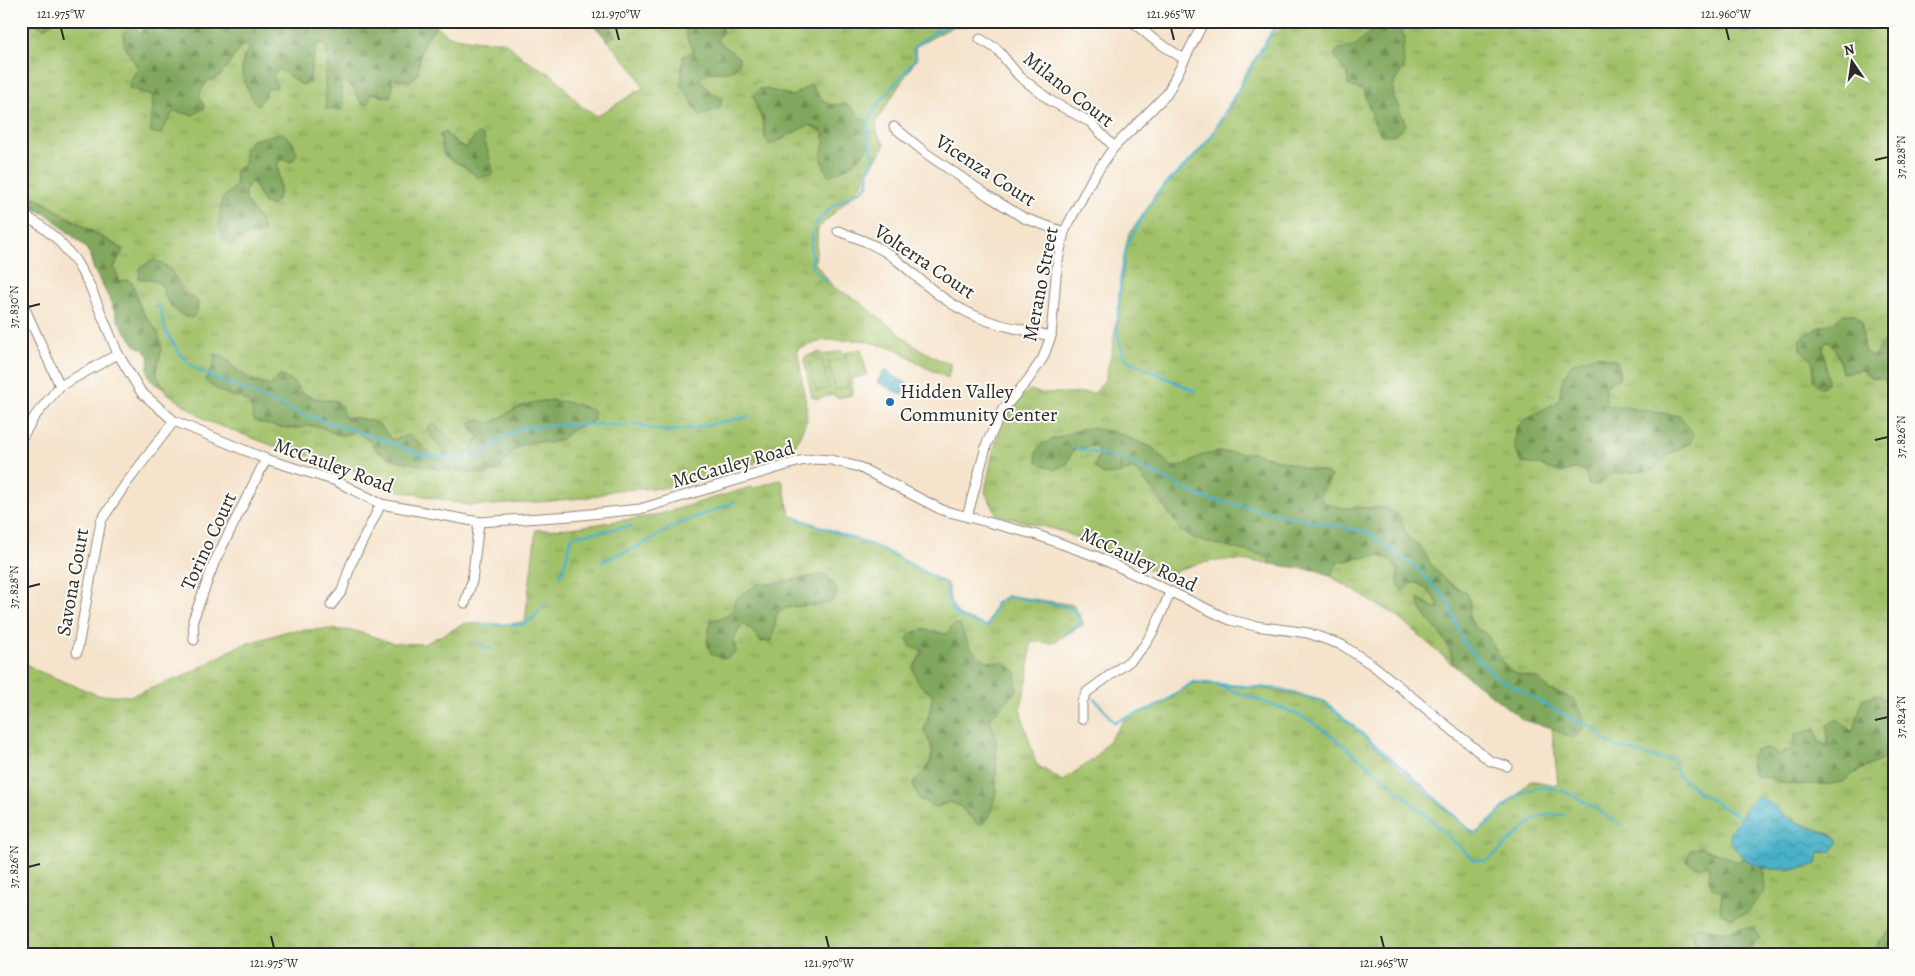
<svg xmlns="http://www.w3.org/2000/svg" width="1915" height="976" font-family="Alegreya,serif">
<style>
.grass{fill:url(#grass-tufts);stroke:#66764a;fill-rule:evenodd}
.forest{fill:url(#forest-firs);stroke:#566944}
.pitch{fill:#a1c169;stroke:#66764a}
.water{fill:url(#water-waves);stroke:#3a6e7a}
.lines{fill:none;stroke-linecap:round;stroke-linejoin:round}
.stream{stroke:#4ab2c9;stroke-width:2.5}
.minor-casing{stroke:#90877b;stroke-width:11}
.minor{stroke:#fff;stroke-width:9}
.ticks{fill:none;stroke:#2b2b2b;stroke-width:2}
.poi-dot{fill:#1f6fb2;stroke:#fdfcf7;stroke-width:2}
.labels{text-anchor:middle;stroke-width:4;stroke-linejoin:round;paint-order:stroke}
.street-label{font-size:20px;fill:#2b2b2b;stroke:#fdfcf7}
.poi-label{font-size:20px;fill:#2b2b2b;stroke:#fdfcf7;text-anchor:start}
.neatline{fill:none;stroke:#2b2b2b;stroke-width:2}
.ticks-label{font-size:12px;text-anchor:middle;fill:#2b2b2b}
</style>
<defs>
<pattern id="grass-tufts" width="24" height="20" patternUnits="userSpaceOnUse" patternTransform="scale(1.25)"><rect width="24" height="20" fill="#a1c169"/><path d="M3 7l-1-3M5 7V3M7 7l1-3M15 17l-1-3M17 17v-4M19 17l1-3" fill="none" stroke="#839d57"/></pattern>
<pattern id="forest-firs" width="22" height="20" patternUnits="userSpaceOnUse" patternTransform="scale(1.25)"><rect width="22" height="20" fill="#80a75d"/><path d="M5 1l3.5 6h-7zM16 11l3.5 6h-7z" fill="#69884d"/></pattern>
<pattern id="water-waves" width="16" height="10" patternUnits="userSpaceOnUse" patternTransform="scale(1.25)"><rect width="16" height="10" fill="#4ab2c9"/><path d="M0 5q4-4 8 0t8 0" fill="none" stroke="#3e91a3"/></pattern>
</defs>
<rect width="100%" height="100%" fill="#fdfcf7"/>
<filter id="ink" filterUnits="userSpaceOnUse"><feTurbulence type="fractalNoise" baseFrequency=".02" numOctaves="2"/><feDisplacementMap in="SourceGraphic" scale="10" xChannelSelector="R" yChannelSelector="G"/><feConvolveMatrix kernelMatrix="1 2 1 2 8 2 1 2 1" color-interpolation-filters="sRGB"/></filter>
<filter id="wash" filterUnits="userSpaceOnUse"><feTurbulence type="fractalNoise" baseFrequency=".0096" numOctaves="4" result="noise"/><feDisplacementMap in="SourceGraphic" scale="20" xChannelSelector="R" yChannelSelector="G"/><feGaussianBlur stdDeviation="1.12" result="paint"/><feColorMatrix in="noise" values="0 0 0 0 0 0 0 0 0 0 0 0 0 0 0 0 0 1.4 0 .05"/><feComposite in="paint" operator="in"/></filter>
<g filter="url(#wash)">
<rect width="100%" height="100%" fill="#f5e3cb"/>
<g class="grass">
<path d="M54,21H146L141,34L124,45L138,68L130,82L152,95L154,108L150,123L167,122L174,111L193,115L199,95L206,82L220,76L242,45L252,44L264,98L273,75L280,69L290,77L310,82L311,67L317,43L325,45C330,63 325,74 325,92L343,103L339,80L352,86L362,104H368L371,92L384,97L393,90L392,78L418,74C420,52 422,42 437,26L449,36L481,41H504L524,59L554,76L581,106L597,116L643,88L637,74L607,40L615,36L608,21H702L697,22L688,41L695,51L683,56L681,86L688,93L694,106L709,91L698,79L709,72H729L739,58L717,40L723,31L719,21H973L964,27L954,26L915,47L917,58L877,120C875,131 878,136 885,144L857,191L818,228L815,263L833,287L857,300L915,346L941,361L951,364L948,378L923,366L899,350L862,340H825L797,349L806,404L807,420L795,445L777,456L691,482L662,488L615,490L592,497L552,501L493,505H467L397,490L362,474L330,462L271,445L207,421L166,392L157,375L153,325C141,313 137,300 133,283L120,282L114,267L123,249L21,189V34L24,35L34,23L44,28ZM811,84C816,93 822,103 833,105C839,105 844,103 849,106C853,108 858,117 866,121L825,141L822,131L809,125L789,134L783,140L765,138L763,122L757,109L759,89H765L793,96ZM282,133L280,159L278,164L280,186L279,197L272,206L264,203L252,181C238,195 248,206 259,218V234L242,236L231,245L223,239L219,223L222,199L236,186V170L243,165L246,159L244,149L252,140ZM477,134L478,178L464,166L451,160L444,155L440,135L451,136L457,144L466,148ZM164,264C179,277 180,290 198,302L165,296L163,286L156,281ZM215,354C229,357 230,366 241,373C251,381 260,383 271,386L280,375L295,383L301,393L314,398L336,401L341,405L343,417L359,418L378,423L392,440L443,461L444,452L432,437L434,423L461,449L469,451L480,436L473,430L471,423L479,419L490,424C500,419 507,414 516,409C526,403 540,402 552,400L583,426L574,428L561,440L549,443L537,441L523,444L513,451L508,459L498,470L487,474L432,468L377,451L370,441L355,430C335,443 331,426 312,426C307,425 302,428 296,428C282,429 268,425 254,421L251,405L241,398L230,396L205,380L215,363Z"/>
<path d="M1298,21H1894V327L1874,357L1864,352L1862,322L1843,314L1835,323L1821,326L1808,355L1814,363L1813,380L1827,371L1823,347L1828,340L1838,355L1842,373L1862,370L1872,378H1880L1887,381L1891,393L1894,394V708L1878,694L1862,699L1855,728L1850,732L1838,719L1829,746L1819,742L1780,754L1767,749L1753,752L1752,769L1755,776L1772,778L1788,785L1843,782L1852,774L1877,762L1894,756V932H1889L1879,941L1876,955H1717L1742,927C1723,933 1715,932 1697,925L1691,932L1700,955H21V661L38,671L98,695L130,696L182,677L239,646L288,631L326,629L356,631L393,643L424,644L466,623L498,625L525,622L536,530L572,528L657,515L751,487L754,488L782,479L790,515L867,543L947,583L951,602L958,615L987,626L998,601L1012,596L1074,605L1084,624L1052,643L1031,642L1028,678L1020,709L1036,764L1062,781L1094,759L1127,717L1163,704L1193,683L1266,689L1325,701L1429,796L1468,829L1476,833L1509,804L1530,780L1555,785L1558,783L1552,728L1571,738L1566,695L1550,690L1537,678L1521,675L1510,670L1501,660L1487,634L1475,628L1469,617L1470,604L1467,593L1455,587L1443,578L1432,566L1420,546L1407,537L1399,516L1386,508H1341L1326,503L1318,497L1331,477L1322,471L1309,470L1293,464L1253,453L1219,452L1200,456L1183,466L1171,467L1153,448L1107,430L1067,435L1053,439L1067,464L1073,450L1097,445L1099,455L1119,474L1132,468L1142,477L1168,513L1212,542L1258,554L1268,558L1271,564C1234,558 1199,557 1166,577L1064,532L997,515L985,492L993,451L1002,424L1016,402L1030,390L1040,393H1095L1105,380L1113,346L1128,236L1160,190L1197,153L1227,115L1244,76L1268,37ZM1399,26L1405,38L1403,49L1404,66L1394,83L1393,94L1405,125L1374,123L1369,103L1363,90L1348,86V74L1334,55L1339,50L1352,47L1360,42L1369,32ZM1605,386L1606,405L1680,416L1690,443L1663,458L1654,470L1610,474L1600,485C1584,468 1584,465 1561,473L1543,466L1521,462L1527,418L1560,401ZM825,574L836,594L832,601L824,604L789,607L777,612L775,628L761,642L753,631L743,624L734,638L711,620L722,618L732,613L768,584ZM960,625L970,648L987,661L1005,662L1006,703L989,719L996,738V793L968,816L960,806L949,802L936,807L923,774C934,756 935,751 924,732L931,706L932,694L913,667C924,653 922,646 921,629L946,634ZM1766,800L1789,819L1830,834L1838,839L1828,853L1819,852L1817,856L1789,870L1763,868L1764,891L1720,912L1722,891L1709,881L1710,868L1706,865L1720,855L1738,862L1743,858L1730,842L1740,817L1747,807Z"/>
<path d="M841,351L845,353L853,390L851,395L837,398L833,395L817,399L812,397L804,359L806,356L820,352L824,355Z"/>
<path d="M1378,555L1389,559L1398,570V584L1402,590L1415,582C1427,588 1432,594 1439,606L1435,609L1424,601L1420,609C1436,628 1449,641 1453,665L1398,617L1330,576L1338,562Z"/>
</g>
<g class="forest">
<path d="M21,21H54L44,28L34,23L24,35L21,34Z"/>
<path d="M146,21H355L370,25L373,21H437C437,29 430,31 426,38C420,48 419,63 418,74L409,82L392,78L393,90L390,97L371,93L369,104H362L352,86L340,81L343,103L342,110L326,109L325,76L329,59L325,45L317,43L311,67L310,82L302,85L279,69L273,75L277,87L268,89L258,106C249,95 237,73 244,58C246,53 249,49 252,44L242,45L220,76L206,82L199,95L205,108L193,115L174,111L167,122L162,134L151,132C150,118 155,110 152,95L129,88L130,82L138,68L124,45V33L134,27L141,34Z"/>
<path d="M590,21H608L615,36L607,40Z"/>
<path d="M702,21H719L723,31L717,40L739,58V65L729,72H709L699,79L709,91L722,98L720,108L701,116C693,106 690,95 681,86L683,56L694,51L688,41L685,27Z"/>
<path d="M1399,26L1405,38L1403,49L1404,67L1394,83L1393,94L1406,125L1394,135H1381C1372,121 1370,105 1363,90L1348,86V74L1341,66L1334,55L1339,49L1352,47L1360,42L1369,32Z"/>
<path d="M811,84C816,93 822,103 833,105C838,105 844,103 849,106C853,108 858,117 866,121L871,137C866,159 847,169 828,176C822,163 819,154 825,141L822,131L809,125C795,131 784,139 770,144L765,138L763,122L753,96L759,89H765L793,96Z"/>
<path d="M445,132L457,144L466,148L477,134L483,135L494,173L491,176L478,178L464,166L451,160L444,155L440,135Z"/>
<path d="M282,133C291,138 295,145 297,155L291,162L280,159C271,175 289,185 272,206L264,203L252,181C236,197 251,205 259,219C261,222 262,226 264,230L259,234L243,236L231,245L223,239L219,223L222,199L236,186V170L243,165L246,159L244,149L252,140Z"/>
<path d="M21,189L123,250L114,267L120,282L128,280C136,286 136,299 140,308C147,321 159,328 161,344C163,356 155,366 157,374C158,378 161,383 164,388C148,384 145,371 150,357L143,349L135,345L119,322L107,294L94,270L89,253L84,246L48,215L21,203Z"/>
<path d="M155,260C173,268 174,279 185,293C189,297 194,299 198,302L197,312L192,318C180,317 170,307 165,296C163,290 164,286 158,282C153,279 145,279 139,279L140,268L149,262Z"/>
<path d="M1843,314H1854L1862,322L1864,351L1874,357L1894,327V394L1891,393L1887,381L1880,378H1872L1862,370L1842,373L1838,355L1828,340L1823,347L1828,382L1821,389L1813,381C1814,366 1814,358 1801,351L1800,339L1821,326L1835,322Z"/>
<path d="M215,354C229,357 230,366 241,373C251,381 260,383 271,386L280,375L295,383L301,393L314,398L336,401L341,405L344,417L359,418L378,423L392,440L409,435C422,442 429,455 442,461L444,452L432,437L428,427L434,423L460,449L469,451L476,443L480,436L473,430L471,423L479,419L490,423C500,419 508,412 518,408C542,397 569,399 593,411L594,415L592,422L574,428L561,440L549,443L537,441L523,444L513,451L498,470L487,474L432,468L392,459L377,451L370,441L355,431C334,443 332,426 312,426C307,425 301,428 296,428C282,429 268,425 254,421C253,417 253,409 250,405C242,393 218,397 205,380C212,372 215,365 215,354Z"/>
<path d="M1598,355L1617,361L1620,378L1605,386L1606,405L1680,416L1694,435L1690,443C1675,449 1664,457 1654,470L1610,474L1600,485L1588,484L1585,470L1575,468L1561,473L1543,466L1521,462L1515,449L1516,428L1527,418L1559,401L1562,381L1572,363Z"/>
<path d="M1093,428L1123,435L1153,448L1171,467L1183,466L1200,456L1219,452L1253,453L1293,464L1309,470L1322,471L1331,476L1319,497L1326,503L1341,508H1386L1399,516L1407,537L1420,546L1432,566L1443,578L1455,587L1467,593L1470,604L1469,618L1475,628L1487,634L1501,660L1510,670L1521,675L1537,678L1550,690L1574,700L1583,715V727L1578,736L1571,738L1552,728L1523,720L1453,665C1452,660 1452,654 1450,649C1442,630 1422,620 1418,598L1435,609L1439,606C1433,594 1427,587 1415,582L1402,591L1398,584V570L1389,559L1378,555L1338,562L1330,576L1320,571L1271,564L1268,558L1258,554L1198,540L1181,531L1157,495L1142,477L1132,468L1119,474L1103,475L1094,467L1099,455L1096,445L1073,450L1067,464L1054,470L1037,462L1036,453L1042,444L1081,429Z"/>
<path d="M825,574L837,589L836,594L832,601L824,604L789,607L777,612L772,641L761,642L753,632L743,624L734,638L736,652L725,659L711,654L707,642L711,620L722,618L732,613L735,600L757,584H778Z"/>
<path d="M954,624L960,625C964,638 973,658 988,661C1005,666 1000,658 1016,672L1017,690L989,719L996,738V793L989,818L983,823L977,824L960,806L949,802L936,807L919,799L912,783C923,774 936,762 932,746C931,741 926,736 924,732L931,706L932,694C920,687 915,681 913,667L920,658L923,651L910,646L907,639C915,624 932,633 946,634Z"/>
<path d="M1878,694L1894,708V756L1877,762L1852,774L1843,782L1832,784L1788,785L1772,778L1755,776C1751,768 1750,758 1754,750L1767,749L1780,754L1792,749L1795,735L1816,729L1819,742L1828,746L1827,725L1838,719L1851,731L1855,728L1862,699Z"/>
<path d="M1701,847L1738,862L1743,858L1763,868L1765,891L1747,913L1731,918L1720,912L1722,891L1713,888L1709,881L1710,868L1706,865L1695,867L1687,861L1690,850Z"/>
<path d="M1697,925C1706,928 1717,933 1727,932C1738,930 1743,927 1755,928L1760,939L1749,949L1725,947L1717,955H1700L1691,931Z"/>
<path d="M1889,932H1894V955H1876L1879,941Z"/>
</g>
<g class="pitch">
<path d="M861,349L867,375L851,379L845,353Z"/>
<path d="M841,359L848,387L835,390L828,362Z"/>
<path d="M822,360L829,388L816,391L809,363Z"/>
</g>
<g class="water">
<path d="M884,370L908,384L902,395L877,382Z"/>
<path d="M1760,797C1772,802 1779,813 1790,819C1805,828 1823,829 1838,839V843L1832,851L1819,852L1817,864C1798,872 1764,872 1746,860C1740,855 1735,848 1730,842L1731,830L1752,801L1756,798Z"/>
</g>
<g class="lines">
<g class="stream">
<path d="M827,284L812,267L811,245L814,228L816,223L831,207L862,190L868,184V170L872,164L873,156L868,131L869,120L876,107L916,58L913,50L914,47L933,33L960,21"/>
<path d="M157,305L161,310L165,329L170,338L182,357L199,371L304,415L378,438L419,454L459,460L484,454L500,439L525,427L598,424L621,426L637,424L652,429L666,431L683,430L750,416"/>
<path d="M1195,391L1129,361L1125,358L1122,351L1117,331L1121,275L1127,244L1157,193L1196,155L1212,135L1273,30L1296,21"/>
<path d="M1074,448L1126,460L1204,498L1369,533L1417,568L1447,600L1464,644L1495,676L1573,720L1594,727L1609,744L1657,759H1673L1679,776L1690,784L1699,793L1740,817"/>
<path d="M795,518L874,546L896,556L945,584C949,606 949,615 973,622C978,624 983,626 988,626L996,603L1008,596L1072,608L1081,623L1064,634"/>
<path d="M601,562L643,544L676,525L735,502"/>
<path d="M560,575L565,564L571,538L574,536L632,526"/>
<path d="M478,624L523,625L534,617L545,603"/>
<path d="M477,643L491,649"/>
<path d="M1219,686L1284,709L1307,719L1328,733L1388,781L1474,860L1485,861L1491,858L1536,818L1546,815H1564"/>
<path d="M1095,699L1114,722L1160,705L1193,682L1279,689L1292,692L1326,703L1400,766L1474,834C1488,827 1497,814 1508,803C1543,769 1581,799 1614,821"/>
<path d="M1619,823L1622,825"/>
</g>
</g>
</g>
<g filter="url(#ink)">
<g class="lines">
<g class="minor-casing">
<g id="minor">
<path d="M1132,21L1153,39L1184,59"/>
<path d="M980,39L997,49L1019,76L1051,101L1090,122L1114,147"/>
<path d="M894,127L927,154L990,197L1024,218L1064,232"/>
<path d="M21,214L40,225L57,239L75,260L89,284L118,354L141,392L174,421L266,459L336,481L381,504L479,522L571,516L640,509L800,461L815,459L831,460L859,467L942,510L1037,535L1098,557L1230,620L1256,626L1308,633L1342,645L1374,666L1490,761L1507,766"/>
<path d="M838,231C857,238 877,245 893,257C916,275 937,297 963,310C990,325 1021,329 1051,336"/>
<path d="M21,300L60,386"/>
<path d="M21,439L35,416L60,386L118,354"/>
<path d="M967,517L987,443L1003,409L1028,380L1043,358L1051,336L1057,265L1064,232L1092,179L1114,147L1167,94L1204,21"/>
<path d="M465,603L472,581L479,522"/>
<path d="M331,605L342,591L351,564L381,504"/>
<path d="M194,640L193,620L214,563L266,459"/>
<path d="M77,652L101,521L125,485L174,421"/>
<path d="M1082,719V702L1087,692L1131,660L1144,646L1154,630L1170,593"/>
</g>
</g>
<use href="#minor" class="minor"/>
</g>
</g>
<path class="ticks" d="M61,28L64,40M616,28L619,40M1171,28L1174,40M1726,28L1729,40M1875,160L1888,157M28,307L40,304M1875,440L1888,437M28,587L40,584M1875,720L1888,717M28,867L40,864M271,936L274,948M826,936L829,948M1381,936L1384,948"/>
<circle class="poi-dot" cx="890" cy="402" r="5"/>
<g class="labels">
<g class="street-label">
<text transform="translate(1069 89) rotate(38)" y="7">Milano Court</text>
<text transform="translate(986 170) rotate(33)" y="7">Vicenza Court</text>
<text transform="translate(925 261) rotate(34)" y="7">Volterra Court</text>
<text transform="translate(1040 284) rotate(-79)" y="7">Merano Street</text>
<text transform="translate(733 464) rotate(-16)" y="7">McCauley Road</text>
<text transform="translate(334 465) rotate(20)" y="7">McCauley Road</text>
<text transform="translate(208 541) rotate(-65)" y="7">Torino Court</text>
<text transform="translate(1139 559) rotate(25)" y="7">McCauley Road</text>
<text transform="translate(72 582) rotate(-80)" y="7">Savona Court</text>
</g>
<g class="poi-label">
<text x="900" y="398">Hidden Valley<tspan x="900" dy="23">Community Center</tspan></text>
</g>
</g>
<rect width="1915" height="976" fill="none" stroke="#fdfcf7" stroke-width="55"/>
<g transform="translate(1852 62) rotate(347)" stroke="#fdfcf7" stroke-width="4" paint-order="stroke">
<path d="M0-4L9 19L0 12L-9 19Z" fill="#2b2b2b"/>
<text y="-8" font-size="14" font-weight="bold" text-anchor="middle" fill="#2b2b2b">N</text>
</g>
<rect x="28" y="28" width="1860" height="920" class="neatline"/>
<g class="ticks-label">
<text x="61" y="18">121.975°W</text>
<text x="616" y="18">121.970°W</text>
<text x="1171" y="18">121.965°W</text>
<text x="1726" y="18">121.960°W</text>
<text transform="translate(1901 157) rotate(-90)" y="4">37.828°N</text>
<text transform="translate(14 307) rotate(-90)" y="4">37.830°N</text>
<text transform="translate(1901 437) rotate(-90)" y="4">37.826°N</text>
<text transform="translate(14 587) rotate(-90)" y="4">37.828°N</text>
<text transform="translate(1901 717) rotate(-90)" y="4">37.824°N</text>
<text transform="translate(14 867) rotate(-90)" y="4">37.826°N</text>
<text x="274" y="967">121.975°W</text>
<text x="829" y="967">121.970°W</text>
<text x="1384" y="967">121.965°W</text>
</g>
</svg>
